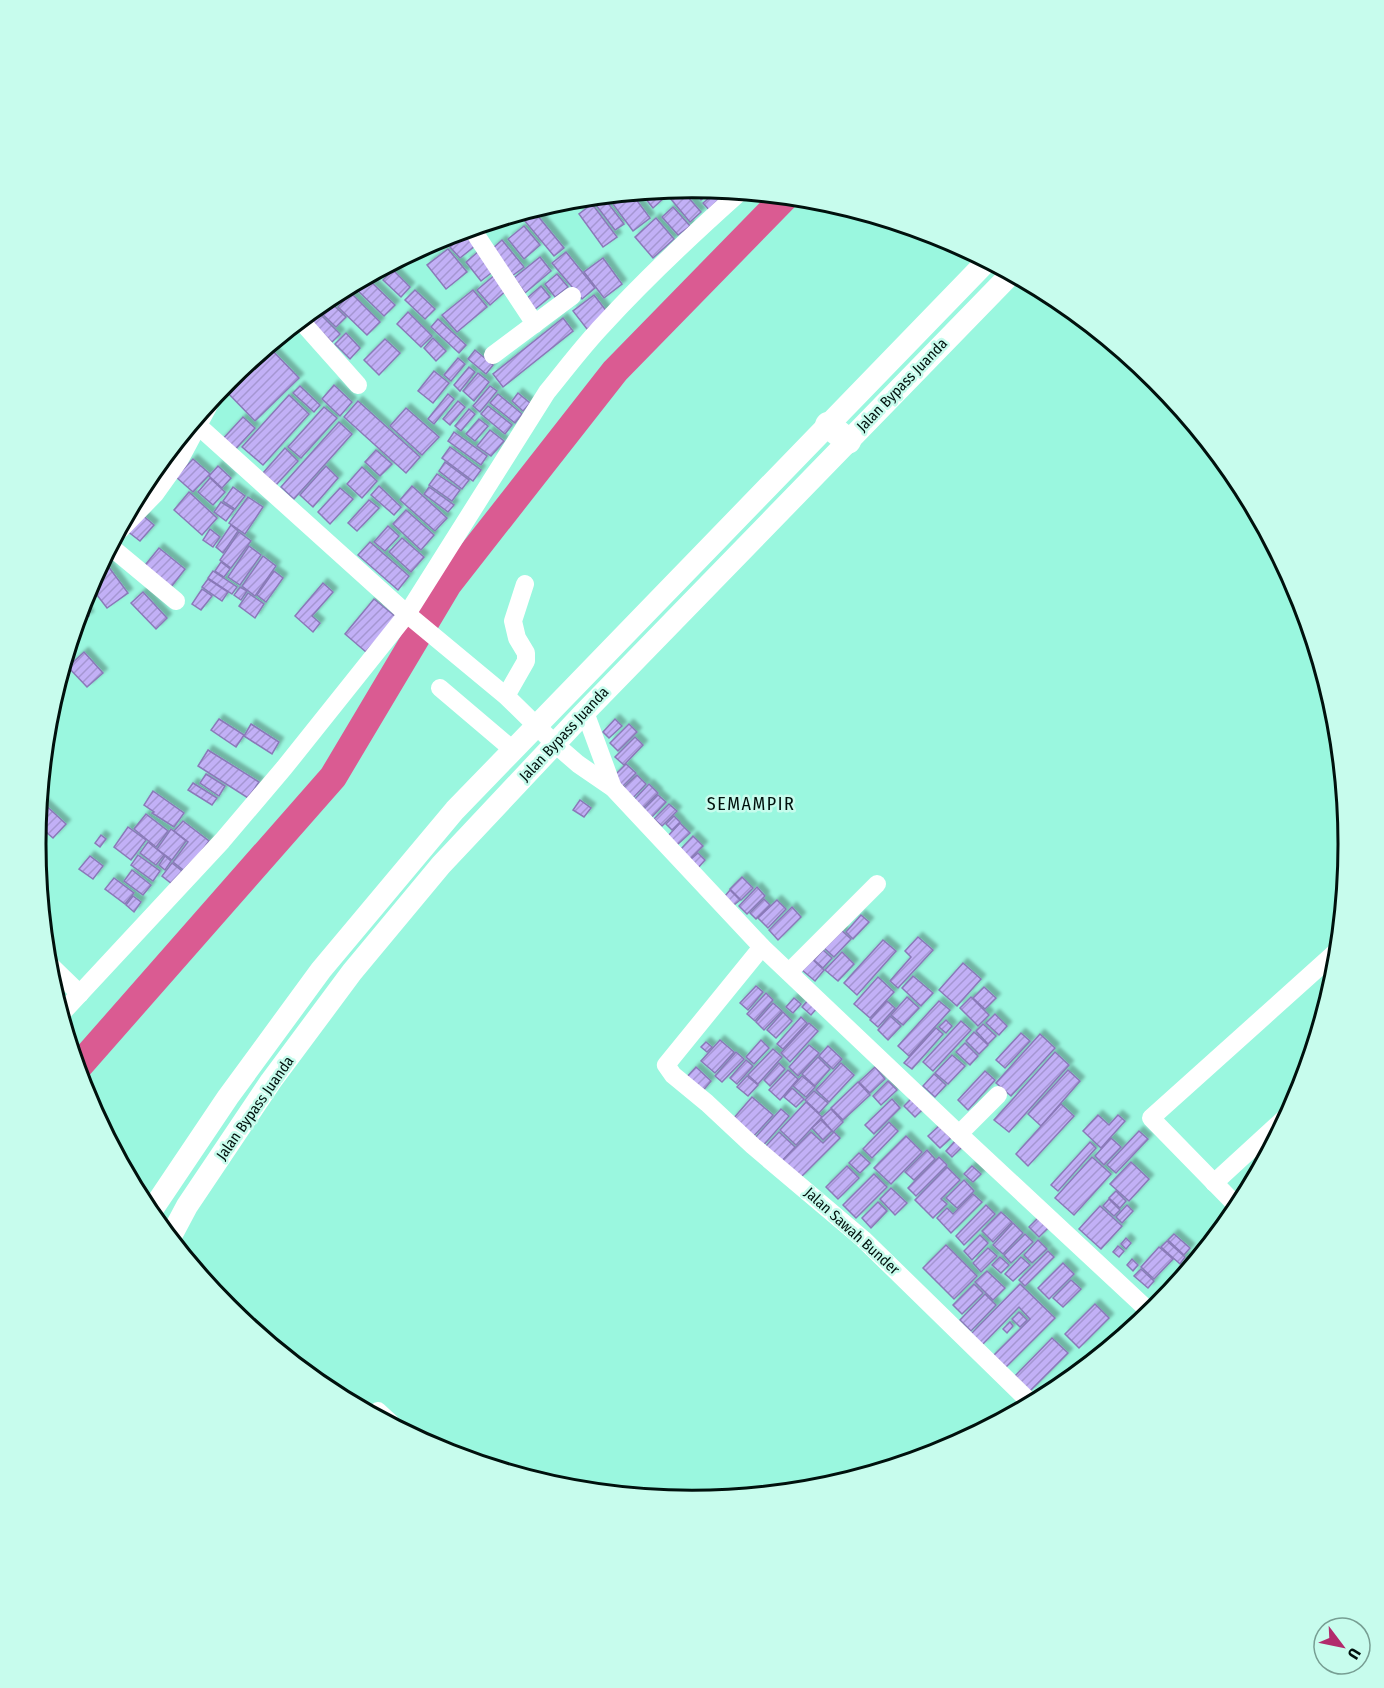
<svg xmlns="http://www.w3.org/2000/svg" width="1384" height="1688" font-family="'Fira Sans Condensed',sans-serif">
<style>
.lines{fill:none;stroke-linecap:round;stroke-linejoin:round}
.river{stroke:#da5b92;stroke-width:28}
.building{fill:url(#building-hatch);stroke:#8a79b8;stroke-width:1.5;filter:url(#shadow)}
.minor{stroke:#fff;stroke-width:18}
.major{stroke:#fff;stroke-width:22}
.highway{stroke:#fff;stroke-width:26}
.labels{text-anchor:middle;stroke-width:5;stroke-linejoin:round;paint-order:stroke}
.street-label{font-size:15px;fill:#00110d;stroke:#c7fced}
.quarter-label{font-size:18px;letter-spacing:1.5px;fill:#00110d;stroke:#c7fced}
.rim{fill:none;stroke:#00110d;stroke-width:3}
</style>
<defs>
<pattern id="building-hatch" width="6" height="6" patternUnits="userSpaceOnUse" patternTransform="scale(1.5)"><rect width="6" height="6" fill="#c2b0f6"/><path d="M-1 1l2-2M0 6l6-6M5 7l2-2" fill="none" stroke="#a596d2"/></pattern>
<filter id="shadow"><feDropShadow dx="4.5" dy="-4.5" stdDeviation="1.5" flood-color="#0004"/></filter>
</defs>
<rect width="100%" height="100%" fill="#9af7df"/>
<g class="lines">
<path class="river" d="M78,1067L333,777L448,584L615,371L785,197"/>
</g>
<g class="building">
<path d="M691,188L711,190L712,191L701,200Z"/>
<path d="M681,189L701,212L690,222L670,198Z"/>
<path d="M660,191L665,197L653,208L641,193Z"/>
<path d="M715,193L722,201L710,211L703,203Z"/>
<path d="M632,194L650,218L633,231L607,196Z"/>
<path d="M604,198L624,224L615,230L596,205Z"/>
<path d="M592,204L617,237L603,247L579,214Z"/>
<path d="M673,207L690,226L678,235L662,217Z"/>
<path d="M533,210L564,248L554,256L519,214Z"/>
<path d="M656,218L674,239L653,258L635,237Z"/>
<path d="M524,226L540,245L524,259L508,239Z"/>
<path d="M465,235L475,246L460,258L450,247Z"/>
<path d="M502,240L524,267L512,276L491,250Z"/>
<path d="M448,249L467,272L446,289L427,265Z"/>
<path d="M479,251L495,270L481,281L466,262Z"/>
<path d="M566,252L595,288L582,299L552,263Z"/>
<path d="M540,257L551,271L525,293L514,278Z"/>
<path d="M603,258L622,284L604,298L584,272Z"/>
<path d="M385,268L387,270L377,281L371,275Z"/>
<path d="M393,270L410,287L401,297L383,280Z"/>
<path d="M496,274L508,289L490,305L477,290Z"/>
<path d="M557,274L568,287L555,297L545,284Z"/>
<path d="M367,278L395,305L384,316L353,286Z"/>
<path d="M541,286L550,297L534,310L526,299Z"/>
<path d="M415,290L435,309L425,319L405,300Z"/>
<path d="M473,290L487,307L457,332L442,315Z"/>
<path d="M351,293L380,322L367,335L338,307Z"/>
<path d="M594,295L608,313L587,329L573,311Z"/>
<path d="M327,299L346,317L336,327L316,308Z"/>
<path d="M408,312L432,336L421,347L397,324Z"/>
<path d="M320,314L340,334L332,342L312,323Z"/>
<path d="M563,318L573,331L503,387L493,374Z"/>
<path d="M438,319L466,345L459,353L431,327Z"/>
<path d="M346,333L360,348L350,359L335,344Z"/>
<path d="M433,338L446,351L436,361L424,348Z"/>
<path d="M385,339L400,353L379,375L364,360Z"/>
<path d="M269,347L299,378L255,421L225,390Z"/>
<path d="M475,350L493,365L486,374L468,359Z"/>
<path d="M458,358L465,364L451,381L444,375Z"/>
<path d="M469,367L475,372L460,391L454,385Z"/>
<path d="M434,371L449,383L433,403L418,391Z"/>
<path d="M478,373L489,382L474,401L463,391Z"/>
<path d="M334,385L352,402L340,416L322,399Z"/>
<path d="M300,386L320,405L314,412L293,393Z"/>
<path d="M490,386L497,391L480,412L473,406Z"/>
<path d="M518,393L530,403L523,411L512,401Z"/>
<path d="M448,394L454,399L434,424L428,419Z"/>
<path d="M498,394L522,414L515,423L490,403Z"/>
<path d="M289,395L309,414L263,465L242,447Z"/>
<path d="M358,401L420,457L406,473L344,417Z"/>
<path d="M458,401L465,407L450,425L443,419Z"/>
<path d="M488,406L512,425L505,434L481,414Z"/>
<path d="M324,407L337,418L301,458L288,447Z"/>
<path d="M406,408L439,437L422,455L390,426Z"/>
<path d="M469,409L475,414L461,431L455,426Z"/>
<path d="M243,417L255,428L232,453L220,442Z"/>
<path d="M479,419L488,426L475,441L466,434Z"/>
<path d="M339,422L352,434L294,499L281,487Z"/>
<path d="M490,430L504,441L491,456L477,446Z"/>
<path d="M454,432L487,456L481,465L448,441Z"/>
<path d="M183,435L172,462L165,458Z"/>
<path d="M450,447L481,470L473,481L442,458Z"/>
<path d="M285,448L298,461L276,485L263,473Z"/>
<path d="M376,450L392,464L380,476L365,462Z"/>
<path d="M193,459L210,474L193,492L176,477Z"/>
<path d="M445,462L469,480L462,489L439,471Z"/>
<path d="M218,466L231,478L222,488L209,476Z"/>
<path d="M326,466L338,478L313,507L300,495Z"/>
<path d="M362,467L377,481L362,498L347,484Z"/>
<path d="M437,474L460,490L452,501L429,485Z"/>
<path d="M210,478L225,492L213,505L198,492Z"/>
<path d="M379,486L401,507L394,515L371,495Z"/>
<path d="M412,486L447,518L435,531L400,500Z"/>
<path d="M233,487L245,496L235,509L223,501Z"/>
<path d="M429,487L454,505L448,512L424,494Z"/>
<path d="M340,488L353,499L330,524L318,512Z"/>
<path d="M189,492L217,518L202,535L174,510Z"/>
<path d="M248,497L263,507L245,534L229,523Z"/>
<path d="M369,500L379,508L357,531L348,523Z"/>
<path d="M221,502L234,510L226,521L214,512Z"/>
<path d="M406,510L434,535L421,550L393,524Z"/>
<path d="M141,514L154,525L140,541L127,531Z"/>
<path d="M231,525L238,531L223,553L216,547Z"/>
<path d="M388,526L399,536L385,551L374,542Z"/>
<path d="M210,529L220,537L213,547L203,540Z"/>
<path d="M239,532L251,541L231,568L220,560Z"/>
<path d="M402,538L424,557L411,572L389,552Z"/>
<path d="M370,542L409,576L398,590L358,555Z"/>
<path d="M249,546L261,555L240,585L228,577Z"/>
<path d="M159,548L185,569L168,591L142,569Z"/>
<path d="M263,556L276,566L255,596L242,586Z"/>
<path d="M105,562L128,593L107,608L90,586L101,566Z"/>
<path d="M221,562L230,569L224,577L215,571Z"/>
<path d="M213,571L237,587L232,594L208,578Z"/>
<path d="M274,571L283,578L266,602L257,595Z"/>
<path d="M208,579L228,592L222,601L202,587Z"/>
<path d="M323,583L333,592L312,616L320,623L313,632L295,616Z"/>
<path d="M240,587L247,591L241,600L234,595Z"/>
<path d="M202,589L212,596L201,610L192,604Z"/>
<path d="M143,592L167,618L156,629L131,603Z"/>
<path d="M248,593L264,604L255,618L239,606Z"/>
<path d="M374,599L396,617L366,652L345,634Z"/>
<path d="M83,603L89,616L77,622Z"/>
<path d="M84,652L103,673L87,687L68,667Z"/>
<path d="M219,719L244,735L236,747L211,730Z"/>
<path d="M615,719L622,726L609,738L603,732Z"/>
<path d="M251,724L279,742L272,754L244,736Z"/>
<path d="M629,724L637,732L618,751L610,743Z"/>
<path d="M635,737L643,745L624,765L615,757Z"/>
<path d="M208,750L259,782L248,798L198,766Z"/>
<path d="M626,764L636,773L621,788L612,778Z"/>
<path d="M206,774L225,786L219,796L200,783Z"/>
<path d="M637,775L646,784L633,798L623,788Z"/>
<path d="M193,783L217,798L212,805L188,790Z"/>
<path d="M649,784L658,793L642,809L633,801Z"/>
<path d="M153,791L184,813L174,827L152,813L154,812L144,805Z"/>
<path d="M658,795L666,802L651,818L643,810Z"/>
<path d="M580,800L591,808L584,817L573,810Z"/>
<path d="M41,801L66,824L53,838L38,825Z"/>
<path d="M669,804L677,811L662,826L654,819Z"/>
<path d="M146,814L168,831L156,847L134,829Z"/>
<path d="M674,816L680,822L672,830L666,824Z"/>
<path d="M183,821L209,841L186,872L173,862L188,842L174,831Z"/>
<path d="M680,823L690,833L677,845L668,836Z"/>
<path d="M128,827L146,840L131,860L114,847Z"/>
<path d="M171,829L186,841L172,860L157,849Z"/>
<path d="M101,835L106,839L100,847L95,843Z"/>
<path d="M693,836L703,846L689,860L680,850Z"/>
<path d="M148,842L164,855L156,865L140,853Z"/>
<path d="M698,853L705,860L698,868L690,860Z"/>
<path d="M138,855L160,871L153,881L131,865Z"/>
<path d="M90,856L103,866L93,879L79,869Z"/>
<path d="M165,856L171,861L165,870L159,865Z"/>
<path d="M172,863L182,871L172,884L162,876Z"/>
<path d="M132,870L151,885L143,895L124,881Z"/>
<path d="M742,877L753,888L741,900L730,889Z"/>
<path d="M114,878L134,893L125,904L105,889Z"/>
<path d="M757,887L765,896L747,914L739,906Z"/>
<path d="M730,890L740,900L734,905L725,896Z"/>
<path d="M133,896L141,902L134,912L126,905Z"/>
<path d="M764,899L770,905L756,919L750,913Z"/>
<path d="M777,900L786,909L768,928L758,918Z"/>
<path d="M792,907L801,917L778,940L769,930Z"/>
<path d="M861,915L869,922L853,939L846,932Z"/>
<path d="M840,929L851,939L834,957L823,947Z"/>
<path d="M918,937L933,950L898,988L890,981L911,957L905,951Z"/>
<path d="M883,940L896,951L857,995L844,983Z"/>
<path d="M823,950L832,958L823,968L814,960Z"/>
<path d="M842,952L854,964L838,981L825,970Z"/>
<path d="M812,959L824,970L815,981L802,970Z"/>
<path d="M963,963L981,979L957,1006L939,990Z"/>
<path d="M913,976L933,993L921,1006L902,988Z"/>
<path d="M878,977L894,992L870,1018L854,1004Z"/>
<path d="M756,986L763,992L748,1010L740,1003Z"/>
<path d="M984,987L996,998L985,1009L973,998Z"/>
<path d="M766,993L773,1000L755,1021L747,1014Z"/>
<path d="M907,997L919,1008L903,1025L891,1015Z"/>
<path d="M971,997L989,1015L978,1026L960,1008Z"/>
<path d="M794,998L801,1004L793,1013L786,1007Z"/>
<path d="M808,1000L817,1008L811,1015L802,1007Z"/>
<path d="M887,1001L895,1008L878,1027L870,1020Z"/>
<path d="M939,1001L950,1010L909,1056L898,1046Z"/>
<path d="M773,1003L782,1011L764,1030L756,1022Z"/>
<path d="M783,1012L792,1021L776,1038L767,1030Z"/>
<path d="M995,1014L1007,1026L999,1035L986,1023Z"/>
<path d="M890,1016L901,1026L888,1040L878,1030Z"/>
<path d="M801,1017L807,1023L783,1049L777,1044Z"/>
<path d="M946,1020L952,1026L946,1033L939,1027Z"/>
<path d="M961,1021L971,1030L933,1071L923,1062Z"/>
<path d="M809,1023L818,1031L790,1062L781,1053Z"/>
<path d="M983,1024L996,1036L988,1044L976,1031Z"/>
<path d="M936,1028L943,1034L912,1069L904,1063Z"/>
<path d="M974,1032L988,1045L979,1054L966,1041Z"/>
<path d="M1021,1033L1030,1041L1005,1068L996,1060Z"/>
<path d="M1040,1034L1055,1048L1011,1096L996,1083Z"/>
<path d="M720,1040L734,1052L715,1073L701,1061Z"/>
<path d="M761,1040L769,1048L754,1064L746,1057Z"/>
<path d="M706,1042L712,1047L707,1052L701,1047Z"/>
<path d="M965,1043L978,1056L970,1065L956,1052Z"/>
<path d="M809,1045L819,1053L798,1076L789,1067Z"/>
<path d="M828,1046L842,1059L833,1069L819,1056Z"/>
<path d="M773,1049L782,1057L758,1084L748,1075Z"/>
<path d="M736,1052L744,1059L722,1082L715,1076Z"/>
<path d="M1055,1052L1069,1065L1009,1132L994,1120Z"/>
<path d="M952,1055L965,1066L948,1084L935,1073Z"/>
<path d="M818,1057L830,1069L815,1086L802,1074Z"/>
<path d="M746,1060L753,1066L737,1084L730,1078Z"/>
<path d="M779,1063L785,1069L770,1086L764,1080Z"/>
<path d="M841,1063L854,1075L829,1102L816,1090Z"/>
<path d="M696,1067L711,1081L701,1093L685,1079Z"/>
<path d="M875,1067L885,1079L870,1093L859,1082Z"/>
<path d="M788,1070L798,1079L780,1100L769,1090Z"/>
<path d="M1068,1070L1080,1081L1041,1126L1028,1114Z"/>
<path d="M985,1071L995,1080L968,1110L958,1100Z"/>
<path d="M934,1074L946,1085L935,1097L923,1086Z"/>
<path d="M747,1076L758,1085L748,1096L737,1087Z"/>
<path d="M802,1076L815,1087L806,1097L793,1086Z"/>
<path d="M888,1081L897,1090L881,1105L873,1096Z"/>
<path d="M858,1082L870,1095L843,1120L831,1108Z"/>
<path d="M792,1088L804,1099L796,1107L784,1097Z"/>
<path d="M814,1091L828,1103L819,1113L805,1100Z"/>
<path d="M752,1097L773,1115L753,1137L733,1119Z"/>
<path d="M912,1098L923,1109L915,1117L904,1106Z"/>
<path d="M892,1099L900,1108L874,1134L865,1125Z"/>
<path d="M806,1102L822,1117L796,1145L780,1130Z"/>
<path d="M1061,1104L1074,1116L1028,1166L1016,1154Z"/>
<path d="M781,1109L789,1116L762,1147L754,1139Z"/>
<path d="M831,1109L843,1122L833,1132L821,1118Z"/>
<path d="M1098,1115L1109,1125L1118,1115L1125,1121L1101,1148L1083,1131Z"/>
<path d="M821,1120L832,1131L823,1140L812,1128Z"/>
<path d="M889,1122L898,1131L872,1158L863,1149Z"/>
<path d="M939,1126L951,1138L940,1148L928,1136Z"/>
<path d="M1139,1131L1148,1139L1116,1173L1107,1165Z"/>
<path d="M779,1132L795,1147L781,1162L765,1147Z"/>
<path d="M811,1132L823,1143L834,1132L840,1138L800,1178L782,1161Z"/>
<path d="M906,1136L922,1152L891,1184L874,1168Z"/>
<path d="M1111,1138L1121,1147L1104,1165L1095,1156Z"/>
<path d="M955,1141L962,1147L952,1157L946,1151Z"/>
<path d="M1090,1142L1096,1148L1058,1191L1051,1185Z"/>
<path d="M927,1150L935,1159L914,1180L905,1172Z"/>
<path d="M859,1153L870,1163L860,1173L849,1163Z"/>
<path d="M939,1157L947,1165L916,1196L908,1188Z"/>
<path d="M1092,1157L1111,1174L1074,1215L1055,1198Z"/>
<path d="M1131,1162L1149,1179L1129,1201L1110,1184Z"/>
<path d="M847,1166L859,1178L838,1199L826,1187Z"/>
<path d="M972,1166L981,1174L973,1182L964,1174Z"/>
<path d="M947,1167L960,1180L941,1199L947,1204L933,1218L915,1200Z"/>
<path d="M874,1174L887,1187L856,1218L843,1205Z"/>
<path d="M964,1180L974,1191L957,1208L946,1198Z"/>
<path d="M891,1188L907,1203L895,1215L880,1199Z"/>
<path d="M1116,1191L1126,1201L1120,1208L1109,1198Z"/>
<path d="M973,1194L982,1202L951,1233L937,1218L947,1208L953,1214Z"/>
<path d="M1109,1199L1120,1210L1114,1216L1103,1206Z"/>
<path d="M878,1202L887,1211L871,1228L862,1218Z"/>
<path d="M986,1205L995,1214L964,1245L956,1236Z"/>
<path d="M1127,1205L1133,1211L1122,1223L1116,1217Z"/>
<path d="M1100,1206L1122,1226L1101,1249L1079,1229Z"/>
<path d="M1001,1212L1012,1222L993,1242L982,1231Z"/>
<path d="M1038,1218L1048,1228L1039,1237L1029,1227Z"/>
<path d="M1013,1223L1023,1233L1003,1254L993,1245Z"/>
<path d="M1025,1234L1033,1242L1011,1263L1004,1255Z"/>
<path d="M1174,1234L1190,1248L1184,1255L1168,1240Z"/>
<path d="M980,1235L988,1243L972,1260L964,1251Z"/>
<path d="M1126,1238L1131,1243L1126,1249L1121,1244Z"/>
<path d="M1038,1240L1047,1249L1032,1263L1024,1255Z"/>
<path d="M1167,1241L1185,1257L1180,1264L1161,1247Z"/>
<path d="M946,1245L977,1276L954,1299L923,1268Z"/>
<path d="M1118,1246L1124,1251L1119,1257L1113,1252Z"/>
<path d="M1159,1247L1173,1259L1154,1279L1141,1267Z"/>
<path d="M988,1248L997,1256L981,1272L973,1263Z"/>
<path d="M1048,1251L1054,1257L1025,1286L1019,1280Z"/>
<path d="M1192,1254L1197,1258L1182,1275L1177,1271Z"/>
<path d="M1000,1257L1009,1265L1001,1273L992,1265Z"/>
<path d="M1021,1257L1030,1265L1013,1281L1005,1274Z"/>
<path d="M1132,1259L1138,1265L1133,1271L1127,1265Z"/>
<path d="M1063,1263L1074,1274L1049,1299L1038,1288Z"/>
<path d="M1141,1269L1154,1281L1148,1288L1134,1276Z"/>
<path d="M987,1271L1005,1288L993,1300L975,1282Z"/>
<path d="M1177,1274L1181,1277L1166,1296L1161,1292Z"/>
<path d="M1071,1280L1081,1289L1063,1307L1053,1298Z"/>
<path d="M974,1284L983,1293L962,1314L953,1305Z"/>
<path d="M1020,1284L1055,1318L1004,1369L992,1357L1030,1319L1019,1307L982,1345L971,1334Z"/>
<path d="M985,1294L996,1305L971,1331L960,1320Z"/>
<path d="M1095,1304L1109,1318L1079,1348L1065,1334Z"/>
<path d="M1019,1312L1027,1320L1020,1327L1012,1319Z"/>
<path d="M1010,1322L1013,1326L1007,1333L1003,1329Z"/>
<path d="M1052,1338L1068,1353L1030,1391L1015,1376Z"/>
</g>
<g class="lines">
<g class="minor">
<path d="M472,229L535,324"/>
<path d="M301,321L358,385"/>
<path d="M493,355L572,296"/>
<path d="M194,422L407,614L506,696L555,744L578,764L613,788L762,947L959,1134L1150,1312"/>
<path d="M120,530L155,494L180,459L210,403"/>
<path d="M111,547L176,601"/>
<path d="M440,688L513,750"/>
<path d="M506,696L526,661V653L517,638L513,621L525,584"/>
<path d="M585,712L613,788"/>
<path d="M762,947L666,1065L673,1075L707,1103L753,1146L863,1239L1031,1403"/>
<path d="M48,963L80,994"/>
<path d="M789,972L877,884"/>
<path d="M61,1014L222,841L284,768L407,614L547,392C565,370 583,346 603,325C646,278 692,235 739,193"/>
<path d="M959,1134L998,1095"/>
<path d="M1214,1183L1287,1116"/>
<path d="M1238,1207L1151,1118L1338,950"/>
<path d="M378,1411L391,1423"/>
</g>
<g class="major">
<path d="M150,1213L228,1097L321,970L455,810L987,261"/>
<path d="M170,1238L187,1206L271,1081L352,972L441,865L582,715L1011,274"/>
</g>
<path class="highway" d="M828,425L848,441"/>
</g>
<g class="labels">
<g class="street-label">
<text transform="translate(902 385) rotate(-46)" y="5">Jalan Bypass Juanda</text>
<text transform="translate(564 734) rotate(-47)" y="5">Jalan Bypass Juanda</text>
<text transform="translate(255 1108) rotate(-55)" y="5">Jalan Bypass Juanda</text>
<text transform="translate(852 1231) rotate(42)" y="5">Jalan Sawah Bunder</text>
</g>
<g class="quarter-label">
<text x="751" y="810">SEMAMPIR</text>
</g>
</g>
<path d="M0 0H1384V1688H0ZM46 844a646 646 0 1 1 1292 0a646 646 0 1 1-1292 0Z" fill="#c7fced" fill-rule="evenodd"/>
<path class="rim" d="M46 844a646 646 0 1 1 1292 0a646 646 0 1 1-1292 0Z"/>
<g transform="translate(1342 1646) rotate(122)"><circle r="28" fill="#c7fced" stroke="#779e93" stroke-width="1.5"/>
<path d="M0-4.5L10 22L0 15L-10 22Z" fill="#b22a6c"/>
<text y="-9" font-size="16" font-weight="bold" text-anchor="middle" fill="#00110d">U</text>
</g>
</svg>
